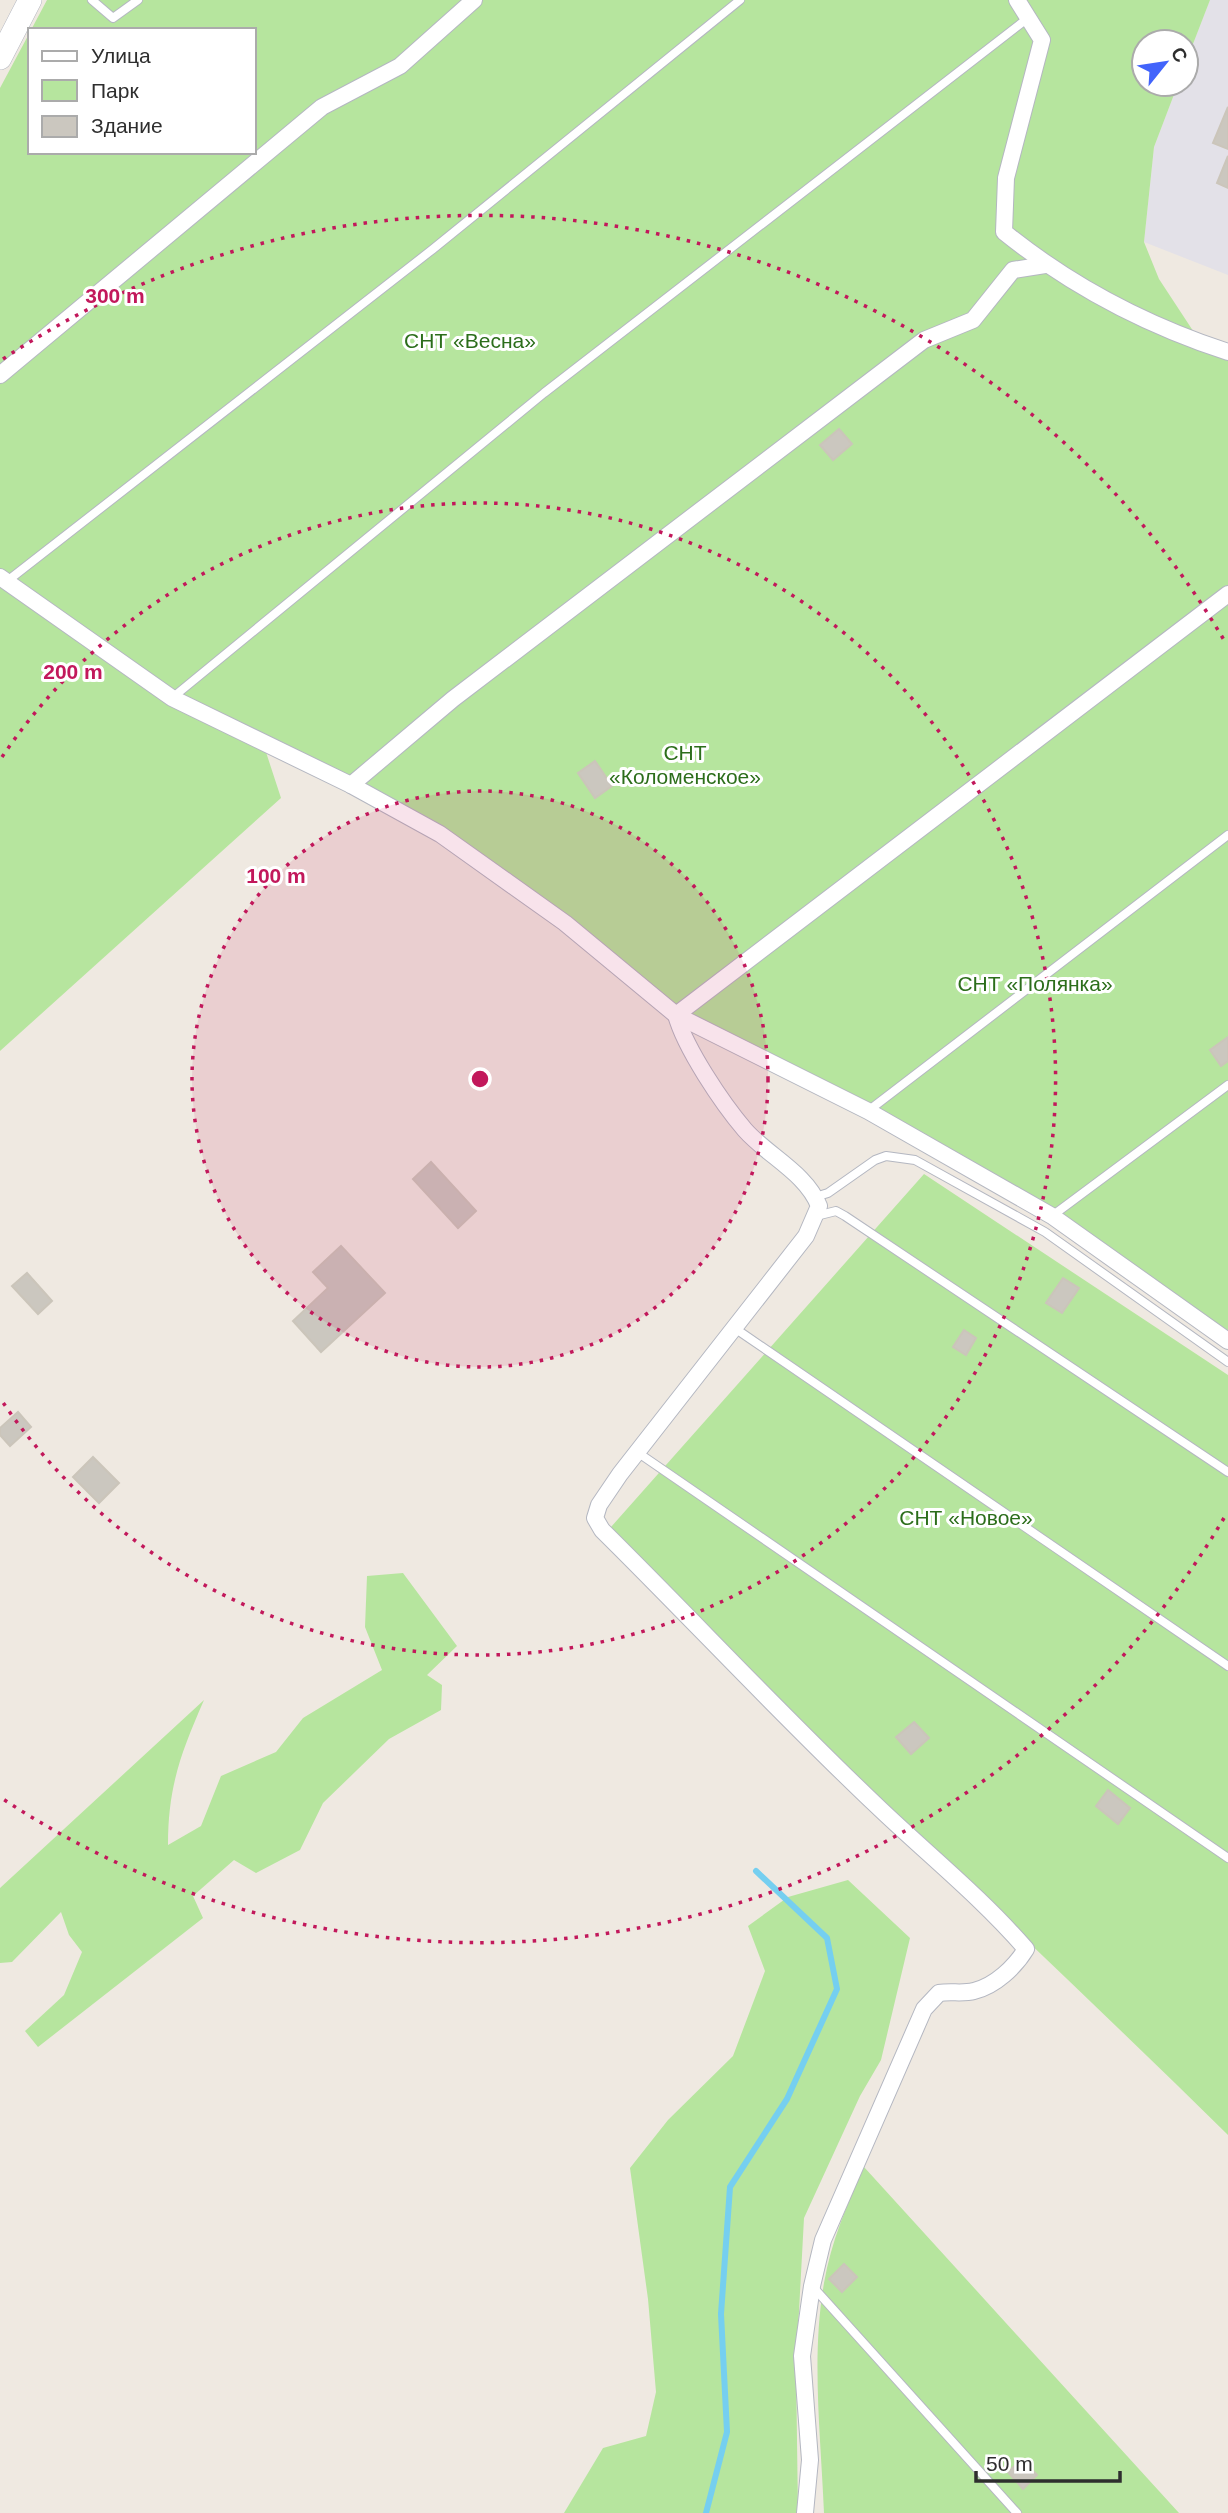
<svg xmlns="http://www.w3.org/2000/svg" width="1228" height="2513" font-family="Arial,sans-serif">
<style>
.industrial{fill:#e3e1e8}
.green{fill:#b6e59e}
.lines{fill:none;stroke-linecap:round;stroke-linejoin:round}
.stream{stroke:#75cff0;stroke-width:6}
.building{fill:#cbc7bf;stroke:#cbc5ba;stroke-width:2}
.service-casing{stroke:#b4b7c1;stroke-width:10}
.minor-casing{stroke:#b4b7c1;stroke-width:18}
.secondary-casing{stroke:#b4b7c1;stroke-width:24}
.service{stroke:#fff;stroke-width:8}
.minor{stroke:#fff;stroke-width:16}
.secondary{stroke:#fff;stroke-width:23}
.ring{fill:none;stroke:#c2185b;stroke-width:3.5;stroke-dasharray:3.5 7}
.labels{text-anchor:middle;stroke-width:6;stroke-linejoin:round;paint-order:stroke}
.park-label{font-size:21px;fill:#2c6e1b;stroke:#fff}
.centre{fill:#c2185b;stroke:#fff;stroke-width:3.5}
.ring-label{font-size:21px;text-anchor:middle;font-weight:bold;fill:#c2185b;stroke:#fff;stroke-width:6;stroke-linejoin:round;paint-order:stroke}
</style>
<rect width="100%" height="100%" fill="#efe9e1"/>
<path class="industrial" d="M1210,0H1228V275L1144,242L1154,147L1178,84H1186V62Z"/>
<g class="green">
<path d="M47,0H1210L1186,62V42H1144V84H1178L1154,147L1144,242L1159,279L1201,343L1228,352V1341L1052,1216L676,1015L440,834L263,743L281,798L0,1051V88L30,32V152H254V30H31Z"/>
<path d="M924,1174L1228,1375V2135C1022,1932 808,1739 611,1527Z"/>
<path d="M403,1573L457,1646L427,1675L442,1685L441,1710L389,1739L323,1803L300,1850L256,1873L234,1860L193,1896L203,1918L38,2047L25,2031L64,1995L82,1952L69,1935L61,1912L12,1962L0,1963V1888L204,1700C181,1753 168,1786 168,1845L201,1826L221,1776L276,1752L303,1718L382,1670L365,1627L367,1576Z"/>
<path d="M848,1880L910,1938L881,2060L860,2096L804,2218L796,2367L798,2513H564L603,2448L646,2436L656,2392L648,2299L630,2168L668,2120L733,2056L765,1971L748,1926L788,1897Z"/>
<path d="M864,2167L1179,2513H824C821,2437 811,2358 824,2283C831,2242 847,2204 864,2167Z"/>
</g>
<g class="lines">
<path class="stream" d="M706,2513L727,2432L721,2314L730,2187L787,2099L837,1989L827,1938L756,1871"/>
</g>
<g class="building">
<path d="M1228,107V149L1213,143Z"/>
<path d="M1228,156V188L1217,183Z"/>
<path d="M839,429L852,444L833,460L820,445Z"/>
<path d="M595,761L612,786L595,798L578,773Z"/>
<path d="M1228,1037V1061L1221,1066L1210,1050Z"/>
<path d="M431,1162L476,1211L458,1228L413,1179Z"/>
<path d="M341,1246L385,1293L321,1352L293,1321L328,1288L313,1272Z"/>
<path d="M27,1273L52,1301L38,1314L12,1286Z"/>
<path d="M1063,1278L1079,1288L1062,1313L1046,1303Z"/>
<path d="M964,1330L976,1338L966,1355L953,1347Z"/>
<path d="M18,1412L31,1427L10,1446L0,1435V1428Z"/>
<path d="M93,1457L119,1483L99,1503L73,1477Z"/>
<path d="M914,1722L929,1738L911,1754L896,1737Z"/>
<path d="M1108,1790L1130,1808L1118,1824L1096,1806Z"/>
<path d="M844,2264L857,2277L842,2292L829,2279Z"/>
<path d="M1022,2459L1037,2475L1023,2489L1008,2472Z"/>
</g>
<g class="lines">
<g class="service-casing">
<g id="service">
<path d="M92,0L113,18L138,0"/>
<path d="M6,582L433,249L740,0"/>
<path d="M172,698L544,393L1028,18"/>
<path d="M868,1111L1228,835"/>
<path d="M815,1197L828,1193L875,1160L886,1156L915,1160L1045,1232L1228,1362"/>
<path d="M816,1216L836,1211L845,1216L1228,1472"/>
<path d="M1052,1216L1228,1085"/>
<path d="M733,1327L1228,1666"/>
<path d="M637,1452L1228,1858"/>
<path d="M814,2288L1017,2513"/>
</g>
</g>
<g class="minor-casing">
<g id="minor">
<path d="M1017,0L1042,40L1006,178L1004,232C1071,286 1145,325 1228,352"/>
<path d="M0,375L322,107L400,66L474,0"/>
<path d="M0,577L172,698L351,785L440,834L565,923L676,1015L868,1111L1052,1216L1228,1341"/>
<path d="M351,785L453,699L924,340L973,320L1013,270L1045,265"/>
<path d="M676,1015C685,1048 722,1103 745,1130C768,1156 806,1173 819,1206L806,1236L620,1474L599,1505L595,1518L602,1530C694,1621 782,1716 876,1805C926,1853 980,1896 1026,1949C1015,1967 995,1986 974,1991C963,1994 951,1991 939,1993L924,2009L823,2240L812,2286L802,2356L810,2460L805,2513"/>
<path d="M676,1015L1228,594"/>
</g>
</g>
<g class="secondary-casing">
<path id="secondary" d="M0,58L30,0"/>
</g>
<use href="#service" class="service"/>
<use href="#minor" class="minor"/>
<use href="#secondary" class="secondary"/>
</g>
<circle cx="480" cy="1079" r="288" fill="#c2185b" fill-opacity=".12"/>
<g class="ring">
<circle cx="480" cy="1079" r="288"/>
<path d="M2 757A576 576 0 1 1 2 1401"/>
<path d="M1224 1518A864 864 0 0 1 3 1799M3 359A864 864 0 0 1 1224 640"/>
</g>
<g class="labels">
<g class="park-label">
<text x="470" y="348">СНТ «Весна»</text>
<text x="685" y="760">СНТ<tspan x="685" dy="24">«Коломенское»</tspan></text>
<text x="1035" y="991">СНТ «Полянка»</text>
<text x="966" y="1525">СНТ «Новое»</text>
</g>
</g>
<circle cx="480" cy="1079" r="10" class="centre"/>
<g class="ring-label">
<text x="115" y="303">300 m</text>
<text x="73" y="679">200 m</text>
<text x="276" y="883">100 m</text>
</g>
<rect x="28" y="28" width="228" height="126" fill="#ffffff" stroke="#ababab" stroke-width="2"/>
<rect x="42" y="51" width="35" height="10" fill="#ffffff" stroke="#ababab" stroke-width="2"/>
<text x="91" y="63" font-size="21" fill="#2e2e2e">Улица</text>
<rect x="42" y="80" width="35" height="21" fill="#b6e59e" stroke="#ababab" stroke-width="2"/>
<text x="91" y="98" font-size="21" fill="#2e2e2e">Парк</text>
<rect x="42" y="116" width="35" height="21" fill="#cbc7bf" stroke="#ababab" stroke-width="2"/>
<text x="91" y="133" font-size="21" fill="#2e2e2e">Здание</text>
<g transform="translate(1165 63) rotate(60)"><circle r="33" fill="#ffffff" stroke="#ababab" stroke-width="2"/>
<path d="M0-5L12 26L0 18L-12 26Z" fill="#4264fb"/>
<text y="-10" font-size="19" font-weight="bold" text-anchor="middle" fill="#2e2e2e">С</text>
</g>
<path d="M976 2471v10h144v-10" fill="none" stroke="#2e2e2e" stroke-width="3.5"/>
<text x="986" y="2471" font-size="21" fill="#2e2e2e" stroke="#ffffff" stroke-width="5" paint-order="stroke">50 m</text>
</svg>
